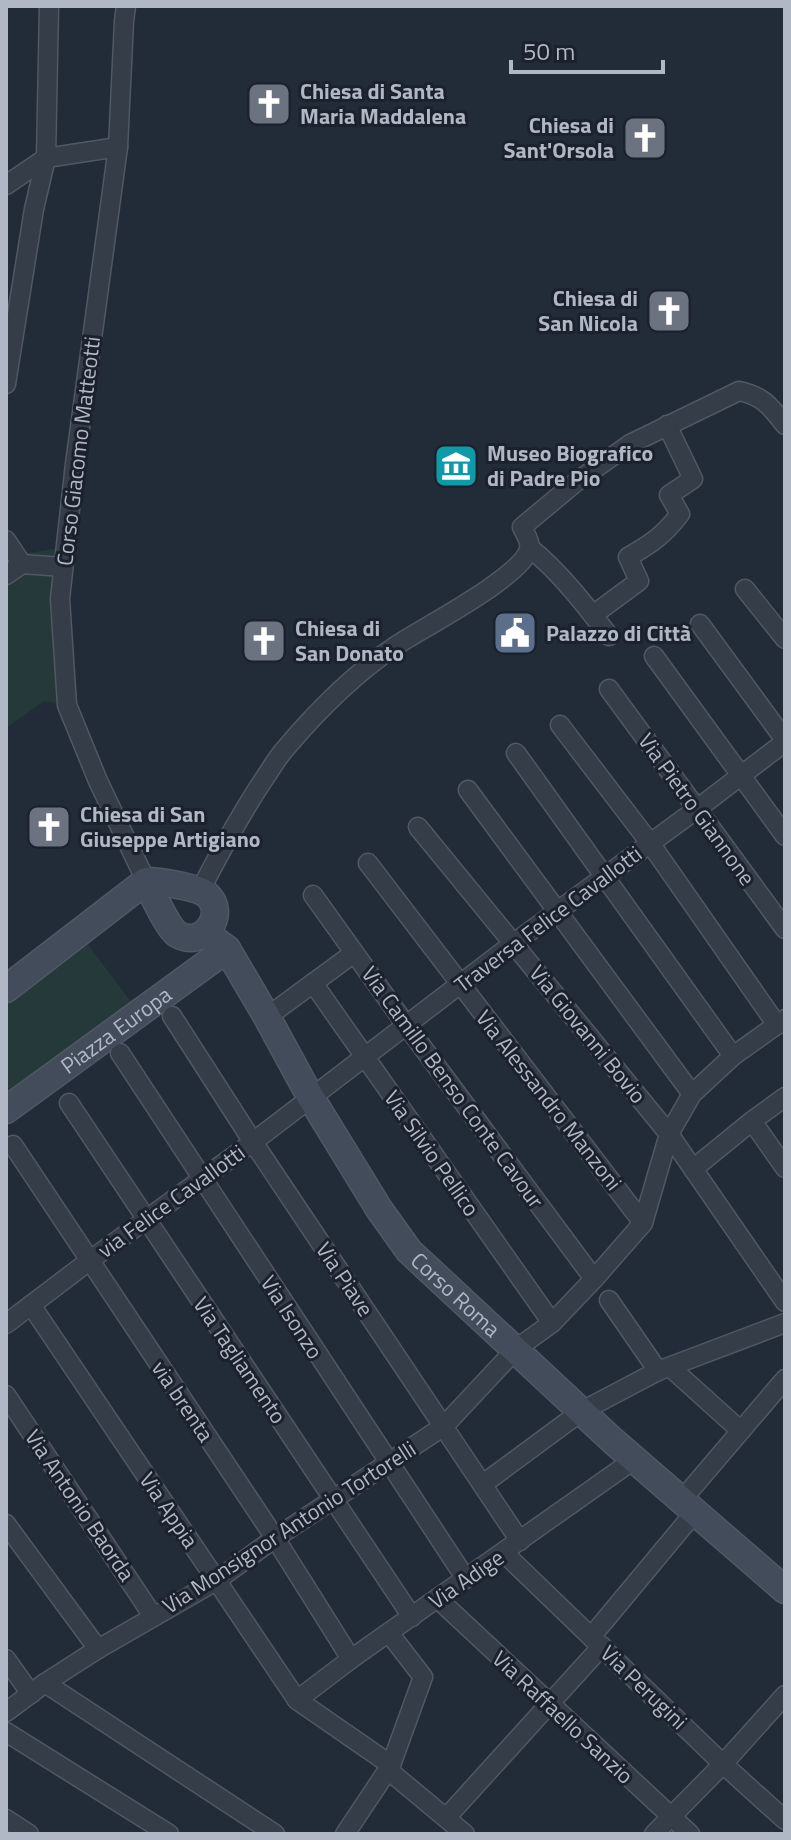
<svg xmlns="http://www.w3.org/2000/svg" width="791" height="1840" font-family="'Titillium Web',sans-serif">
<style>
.green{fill:#25383a}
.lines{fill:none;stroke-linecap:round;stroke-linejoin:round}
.street-casing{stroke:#505863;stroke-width:21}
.secondary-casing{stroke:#505863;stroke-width:29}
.street{stroke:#353d48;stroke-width:18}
.secondary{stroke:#434c5b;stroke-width:26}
.labels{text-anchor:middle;stroke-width:6;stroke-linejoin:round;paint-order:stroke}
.poi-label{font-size:22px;font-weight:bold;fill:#b0b8c5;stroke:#1b222d;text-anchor:start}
.street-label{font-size:22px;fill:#b0b8c5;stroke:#1b222d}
</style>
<rect width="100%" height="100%" fill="#222b38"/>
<g class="green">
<path d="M64,547L67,705L44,701L6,728V560L12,556Z"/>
<path d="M79,933L139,1012L6,1108V992Z"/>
</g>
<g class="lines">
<g class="street-casing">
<g id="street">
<path d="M126,6L124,21L118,147L75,464L60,599L67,705L98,781L146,881"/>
<path d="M6,185L46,158L118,147"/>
<path d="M6,384L34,209L46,158L49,6"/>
<path d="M6,540L22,564"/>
<path d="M530,548C559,571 586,606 609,636"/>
<path d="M6,575L22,564L63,567"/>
<path d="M745,589L785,639"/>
<path d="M593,615L639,581L628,557C651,544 664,535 680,514L669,495L693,479L667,425"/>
<path d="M700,624L785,740"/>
<path d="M654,656L785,836"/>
<path d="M609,689L785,929"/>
<path d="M560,725L650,843L777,1025"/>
<path d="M516,753L733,1056"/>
<path d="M468,790L692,1094"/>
<path d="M418,827L669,1134L785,1302"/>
<path d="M368,863L643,1223"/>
<path d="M200,891C220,852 240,815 264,779C271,769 277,758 285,749C317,711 355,673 397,645C422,628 522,577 529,549C531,541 525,534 522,527L576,482L630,444L739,391C763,396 770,406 785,425"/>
<path d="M313,895L406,1025L594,1279"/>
<path d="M313,983L552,1323"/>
<path d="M172,1016L253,1142L520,1541"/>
<path d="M267,1017L354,953"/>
<path d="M120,1053L466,1579"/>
<path d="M69,1103L412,1617"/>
<path d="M752,1121L785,1168"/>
<path d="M13,1145L275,1538L351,1659"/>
<path d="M693,1169L752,1121L785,1097"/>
<path d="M609,1300L658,1371"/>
<path d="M31,1305L297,1700L391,1765"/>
<path d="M6,1324L89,1261L253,1142L514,943L697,809L785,742"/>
<path d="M670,1367L741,1431"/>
<path d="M6,1395L153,1616"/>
<path d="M483,1484L582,1411L658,1371L785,1323"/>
<path d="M681,1501L785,1379"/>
<path d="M6,1524L98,1649"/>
<path d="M504,1553L723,1764L785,1820"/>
<path d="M438,1599L690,1834"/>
<path d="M591,1637L695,1512"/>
<path d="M6,1659L31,1694"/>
<path d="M45,1683L275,1834"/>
<path d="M297,1700L351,1659L635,1459"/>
<path d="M6,1712L45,1683L98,1649L216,1581L275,1538L444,1426L516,1349L552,1323L594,1279L643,1223L669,1134L692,1094L733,1056L785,1019"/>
<path d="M6,1732L169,1834"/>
<path d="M388,1770L465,1834"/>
<path d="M446,1818L602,1646"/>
<path d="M6,1819L29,1834"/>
<path d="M345,1834L391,1765L423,1677L389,1633"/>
<path d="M654,1834L723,1764L785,1695"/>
</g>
</g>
<g class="secondary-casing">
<g id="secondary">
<path id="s1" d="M205,933L227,949L267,1017L311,1098L379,1209L409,1251L612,1440L785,1590"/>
<path d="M6,989L146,881C158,881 197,887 206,894C229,913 203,950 177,934C168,928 152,893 146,881"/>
<path id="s2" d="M6,1110L227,949"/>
</g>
</g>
<use href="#street" class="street"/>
<use href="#secondary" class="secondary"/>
</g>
<defs>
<g id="church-square" transform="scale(2.3)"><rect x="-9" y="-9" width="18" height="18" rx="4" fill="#6b7280" stroke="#1b222d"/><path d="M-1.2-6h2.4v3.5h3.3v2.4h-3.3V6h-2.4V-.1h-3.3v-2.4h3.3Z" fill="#fff"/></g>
<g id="museum-square" transform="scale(2.3)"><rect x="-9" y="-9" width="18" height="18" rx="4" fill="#0f9aa8" stroke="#1b222d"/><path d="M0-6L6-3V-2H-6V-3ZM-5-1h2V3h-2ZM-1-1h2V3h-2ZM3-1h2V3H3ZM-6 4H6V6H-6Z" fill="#fff"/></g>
<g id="civic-square" transform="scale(2.3)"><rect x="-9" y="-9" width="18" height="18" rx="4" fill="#5c6f8a" stroke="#1b222d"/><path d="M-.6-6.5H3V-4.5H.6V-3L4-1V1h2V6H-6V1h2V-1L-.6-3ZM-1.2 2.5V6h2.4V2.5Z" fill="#fff"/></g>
</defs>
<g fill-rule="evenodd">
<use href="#church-square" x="269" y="104"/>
<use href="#church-square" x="645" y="138"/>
<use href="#church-square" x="669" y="311"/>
<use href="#museum-square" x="456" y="466"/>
<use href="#civic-square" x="515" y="633"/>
<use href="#church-square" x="264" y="641"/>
<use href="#church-square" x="49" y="827"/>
</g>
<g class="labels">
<g class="poi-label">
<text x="300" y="99">Chiesa di Santa<tspan x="300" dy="25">Maria Maddalena</tspan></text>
<text x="614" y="133" text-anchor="end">Chiesa di<tspan x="614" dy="25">Sant'Orsola</tspan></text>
<text x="638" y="306" text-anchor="end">Chiesa di<tspan x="638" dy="25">San Nicola</tspan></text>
<text x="487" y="461">Museo Biografico<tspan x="487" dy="25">di Padre Pio</tspan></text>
<text x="295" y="636">Chiesa di<tspan x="295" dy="25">San Donato</tspan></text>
<text x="546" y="641">Palazzo di Città</text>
<text x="80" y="822">Chiesa di San<tspan x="80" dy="25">Giuseppe Artigiano</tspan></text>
</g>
<g class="street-label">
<text transform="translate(78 451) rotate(-83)" y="8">Corso Giacomo Matteotti</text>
<text transform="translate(697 809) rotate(54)" y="8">Via Pietro Giannone</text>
<text transform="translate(548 919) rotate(-37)" y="8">Traversa Felice Cavallotti</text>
<text dy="8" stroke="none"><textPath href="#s2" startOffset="136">Piazza Europa</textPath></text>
<text transform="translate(588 1034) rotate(51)" y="8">Via Giovanni Bovio</text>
<text transform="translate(453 1087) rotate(54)" y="8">Via Camillo Benso Conte Cavour</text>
<text transform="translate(549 1100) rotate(52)" y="8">Via Alessandro Manzoni</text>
<text transform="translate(432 1153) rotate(55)" y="8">Via Silvio Pellico</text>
<text transform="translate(171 1201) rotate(-36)" y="8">via Felice Cavallotti</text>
<text transform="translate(345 1279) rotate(56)" y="8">Via Piave</text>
<text dy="8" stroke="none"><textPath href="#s1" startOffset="444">Corso Roma</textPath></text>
<text transform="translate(292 1317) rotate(57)" y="8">Via Isonzo</text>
<text transform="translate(240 1360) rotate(56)" y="8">Via Tagliamento</text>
<text transform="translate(183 1401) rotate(56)" y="8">via brenta</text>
<text transform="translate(80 1505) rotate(56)" y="8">Via Antonio Baorda</text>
<text transform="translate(169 1510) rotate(56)" y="8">Via Appia</text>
<text transform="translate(289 1527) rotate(-33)" y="8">Via Monsignor Antonio Tortorelli</text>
<text transform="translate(466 1579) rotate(-35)" y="8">Via Adige</text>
<text transform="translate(644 1687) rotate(44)" y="8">Via Perugini</text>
<text transform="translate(563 1717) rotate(43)" y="8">Via Raffaello Sanzio</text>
</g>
</g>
<rect width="791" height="1840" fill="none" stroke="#b0b8c5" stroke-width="16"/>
<path d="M511 60v12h152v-12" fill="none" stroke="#b0b8c5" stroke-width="4"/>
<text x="523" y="60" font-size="24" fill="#b0b8c5" stroke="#1b222d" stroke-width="6" paint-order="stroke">50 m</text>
</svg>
